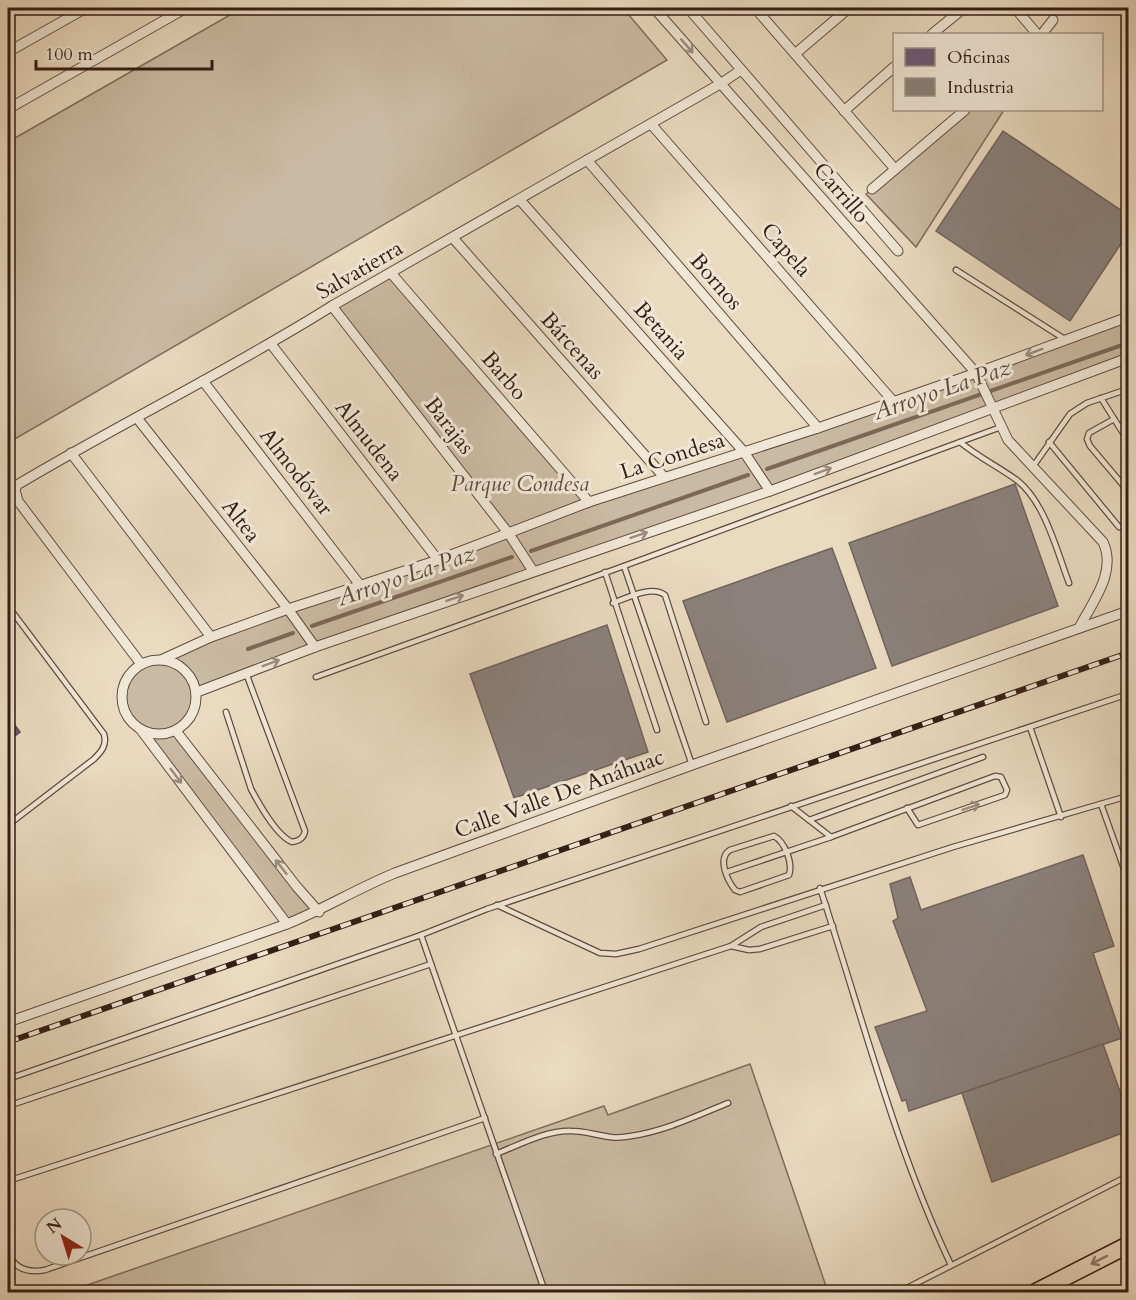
<svg xmlns="http://www.w3.org/2000/svg" width="1136" height="1300" font-family="Cardo,serif">
<style>
.green{fill:#cbbaa3;stroke:#7f6c5c;stroke-width:1.5}
.offices{fill:#6d597a;stroke:#5c475b;stroke-width:1.5}
.industry{fill:#8a817c;stroke:#70635d;stroke-width:1.5}
.lines{fill:none;stroke-linecap:round;stroke-linejoin:round}
.stream{stroke:#7c6858;stroke-width:4}
.lane-casing{stroke:#614c3f;stroke-width:7}
.street-casing{stroke:#614c3f;stroke-width:11}
.highway-casing{stroke:#331d14;stroke-width:19}
.lane{stroke:#f1e7d6;stroke-width:4.5}
.street{stroke:#f1e7d6;stroke-width:9}
.highway{stroke:#eadac0;stroke-width:16}
.rail-casing{stroke:#331d14;stroke-width:6}
.rail{stroke:#f1e7d6;stroke-width:4;stroke-dasharray:11;stroke-linecap:butt}
.oneway{stroke:#9c8c7f}
.oneway2{stroke:#8e7c6a}
.labels{text-anchor:middle;stroke-width:6;stroke-linejoin:round;paint-order:stroke}
.street-label{font-size:22px;fill:#331d14;stroke:#f1e7d6}
.park-label{font-size:22px;font-style:italic;fill:#614c3f;stroke:#f1e7d6}
.water-label{font-size:24px;font-style:italic;fill:#5d493c;stroke:#f1e7d6}
</style>
<rect width="100%" height="100%" fill="#eadac0"/>
<filter id="stains"><feTurbulence type="fractalNoise" baseFrequency=".00333" numOctaves="4"/><feColorMatrix values="0 0 0 0 .2 0 0 0 0 .09 0 0 0 0 .02 0 0 0 .5 -.17"/></filter>
<radialGradient id="worn" r=".72"><stop offset=".6" stop-color="#630" stop-opacity="0"/><stop offset="1" stop-color="#630" stop-opacity=".3"/></radialGradient>
<g class="green">
<path d="M242,8H623L667,60L8,443V142Z"/>
<path d="M965,110H1004L916,247L866,194Z"/>
<path d="M391,273L589,502L1128,317V358L992,409L197,692C195,712 192,718 176,731L319,912L287,924L141,730C122,715 114,690 133,671C143,661 154,663 166,658C181,652 196,643 211,637C244,623 278,614 311,602C377,579 443,557 509,534L332,306Z"/>
<path d="M750,1064L828,1292H67L604,1106L608,1115Z"/>
</g>
<path class="offices" d="M8,716L20,732L8,741Z"/>
<g class="industry">
<path d="M1003,131L1128,215V233L1070,321L936,231Z"/>
<path d="M1015,484L1058,606L892,666L849,543Z"/>
<path d="M832,548L876,668L727,722L683,601Z"/>
<path d="M607,625L648,752L514,798L470,674Z"/>
<path d="M1128,813V833L1127,834L1121,816Z"/>
<path d="M1083,855L1114,946L1093,953L1122,1038L909,1111L906,1100L902,1101L875,1027L927,1011L893,921L898,918L890,884L910,877L921,910Z"/>
<path d="M1103,1044L1128,1114V1131L992,1182L962,1093Z"/>
</g>
<g class="lines">
<g class="stream">
<path d="M767,469L1128,343"/>
<path d="M531,551L748,475"/>
<path d="M312,626L512,557"/>
<path d="M248,649L293,633"/>
</g>
<g class="lane-casing">
<g id="lane">
<path d="M956,270L1066,340"/>
<path d="M1101,398L1128,441"/>
<path d="M1114,419L1089,433L1087,439L1090,446L1128,491"/>
<path d="M960,442L1001,427"/>
<path d="M1049,442L1119,527"/>
<path d="M1032,468L1070,414L1087,403L1128,389"/>
<path d="M605,572L657,730"/>
<path d="M613,603C627,598 651,585 665,595L706,722"/>
<path d="M8,606L104,734C107,745 102,751 94,759L8,825"/>
<path d="M316,677L624,566"/>
<path d="M226,712L251,789C259,804 277,836 292,842C299,841 304,838 305,831L246,673"/>
<path d="M1030,727L1061,817"/>
<path d="M692,765L624,566L960,442C978,457 999,467 1018,481C1045,503 1057,551 1069,583"/>
<path d="M1101,804L1128,880"/>
<path d="M791,806L831,837L995,776L1001,777L1007,790L1005,795L918,825L907,808"/>
<path d="M809,820L983,757"/>
<path d="M774,836C785,842 793,863 789,875L740,892L735,890C727,880 717,858 730,850Z"/>
<path d="M727,872L831,837"/>
<path d="M820,888C862,1015 894,1145 951,1265"/>
<path d="M497,905L600,953L616,954L639,949L953,847L1128,796"/>
<path d="M421,935L545,1292"/>
<path d="M731,946L749,950L760,949L833,926"/>
<path d="M8,1079L421,935L487,909L1128,694"/>
<path d="M8,1106L431,964"/>
<path d="M496,1154C519,1145 546,1130 571,1131C593,1131 607,1141 631,1136C665,1131 696,1116 728,1103"/>
<path d="M8,1181L731,946L761,927L826,905"/>
<path d="M8,1252C14,1269 28,1273 45,1270L485,1118"/>
<path d="M899,1292L1128,1176"/>
</g>
</g>
<g class="street-casing">
<g id="street">
<path d="M654,8L976,373L1008,440L1103,542C1117,572 1093,601 1079,628"/>
<path d="M688,8L898,251"/>
<path d="M755,8L895,169"/>
<path d="M1015,8L1037,34"/>
<path d="M932,34L964,8"/>
<path d="M1042,34L1053,20"/>
<path d="M8,52L86,8"/>
<path d="M795,54L849,8"/>
<path d="M8,109L186,8"/>
<path d="M844,111L894,67"/>
<path d="M651,124L893,401"/>
<path d="M587,160L818,428"/>
<path d="M872,189L965,110"/>
<path d="M520,200L744,452L770,491"/>
<path d="M453,238L664,477"/>
<path d="M391,273L589,502"/>
<path d="M332,306L509,534L533,571"/>
<path d="M271,344L438,560"/>
<path d="M203,381L360,585"/>
<path d="M137,418L288,609L315,647"/>
<path d="M71,453L211,637"/>
<path d="M163,659L211,637L288,609L438,560L589,502L818,428L976,373L1128,317"/>
<circle cx="159" cy="697" r="37"/>
<path d="M141,664L18,501L15,490L17,485C121,423 230,370 332,306L720,84L741,70"/>
<path d="M197,692L315,647L770,491L1128,358"/>
<path d="M141,730L287,924"/>
<path d="M176,731L297,887L319,912"/>
<path d="M8,1022L287,924C324,909 358,888 395,873L692,765L1128,611"/>
</g>
</g>
<g class="highway-casing">
<path id="highway" d="M1036,1292L1128,1245"/>
</g>
<use href="#lane" class="lane"/>
<use href="#street" class="street"/>
<use href="#highway" class="highway"/>
<g class="rail-casing">
<path id="rail" d="M8,1042L1128,653"/>
</g>
<use href="#rail" class="rail"/>
</g>
<defs><path id="oneway-shaft" d="M-6 0H5M1.5-3L5.5 0L1.5 3" fill="none" stroke-width="1.6" stroke-linecap="round" stroke-linejoin="round" transform="scale(1.5)"/></defs>
<g class="oneway">
<use href="#oneway-shaft" transform="translate(687 46) rotate(49)"/>
<use href="#oneway-shaft" transform="translate(1034 352) rotate(160)"/>
<use href="#oneway-shaft" transform="translate(823 471) rotate(-20)"/>
<use href="#oneway-shaft" transform="translate(639 535) rotate(-19)"/>
<use href="#oneway-shaft" transform="translate(455 598) rotate(-19)"/>
<use href="#oneway-shaft" transform="translate(271 663) rotate(-21)"/>
<use href="#oneway-shaft" transform="translate(176 776) rotate(53)"/>
<use href="#oneway-shaft" transform="translate(971 807) rotate(-19)"/>
<use href="#oneway-shaft" transform="translate(281 867) rotate(-128)"/>
</g>
<use class="oneway2" href="#oneway-shaft" transform="translate(1099 1260) rotate(153)"/>
<g class="labels">
<g class="street-label">
<text transform="translate(842 192) rotate(49)" y="8">Carrillo</text>
<text transform="translate(787 249) rotate(49)" y="8">Capela</text>
<text transform="translate(359 269) rotate(-30)" y="8">Salvatierra</text>
<text transform="translate(717 281) rotate(49)" y="8">Bornos</text>
<text transform="translate(662 330) rotate(48)" y="8">Betania</text>
<text transform="translate(573 345) rotate(48)" y="8">Bárcenas</text>
<text transform="translate(505 375) rotate(49)" y="8">Barbo</text>
<text transform="translate(450 425) rotate(52)" y="8">Barajas</text>
<text transform="translate(370 440) rotate(52)" y="8">Almudena</text>
<text transform="translate(672 455) rotate(-18)" y="8">La Condesa</text>
<text transform="translate(297 471) rotate(52)" y="8">Almodóvar</text>
<text transform="translate(242 520) rotate(52)" y="8">Altea</text>
<text transform="translate(559 793) rotate(-20)" y="8">Calle Valle De Anáhuac</text>
</g>
<g class="park-label">
<text x="520" y="491">Parque Condesa</text>
</g>
<g class="water-label">
<text transform="translate(942 389) rotate(-19)" y="8">Arroyo La Paz</text>
<text transform="translate(406 575) rotate(-19)" y="8">Arroyo La Paz</text>
</g>
</g>
<rect width="1136" height="1300" fill="none" stroke="#eadac0" stroke-width="30"/>
<rect x="9" y="9" width="1118" height="1282" fill="none" stroke="#331d14" stroke-width="3"/>
<rect x="15" y="15" width="1106" height="1270" fill="none" stroke="#331d14" stroke-width="1.5"/>
<rect x="893" y="33" width="210" height="78" fill="#f1e7d6" stroke="#a59688" stroke-width="1.5"/>
<rect x="905" y="48" width="30" height="18" fill="#6d597a" stroke="#a59688" stroke-width="1.5"/>
<text x="947" y="63" font-size="18" fill="#331d14">Oficinas</text>
<rect x="905" y="78" width="30" height="18" fill="#8a817c" stroke="#a59688" stroke-width="1.5"/>
<text x="947" y="93" font-size="18" fill="#331d14">Industria</text>
<g transform="translate(63 1237) rotate(322)"><circle r="28" fill="#f1e7d6" stroke="#a59688" stroke-width="1.5"/>
<path d="M0-4.5L10 22L0 15L-10 22Z" fill="#8f2418"/>
<text y="-9" font-size="16" font-weight="bold" text-anchor="middle" fill="#331d14">N</text>
</g>
<path d="M36 60v9h176v-9" fill="none" stroke="#331d14" stroke-width="3"/>
<text x="45" y="60" font-size="18" fill="#331d14" stroke="#f1e7d6" stroke-width="4.5" paint-order="stroke">100 m</text>
<rect width="100%" height="100%" filter="url(#stains)"/>
<rect width="100%" height="100%" fill="url(#worn)"/>
</svg>
